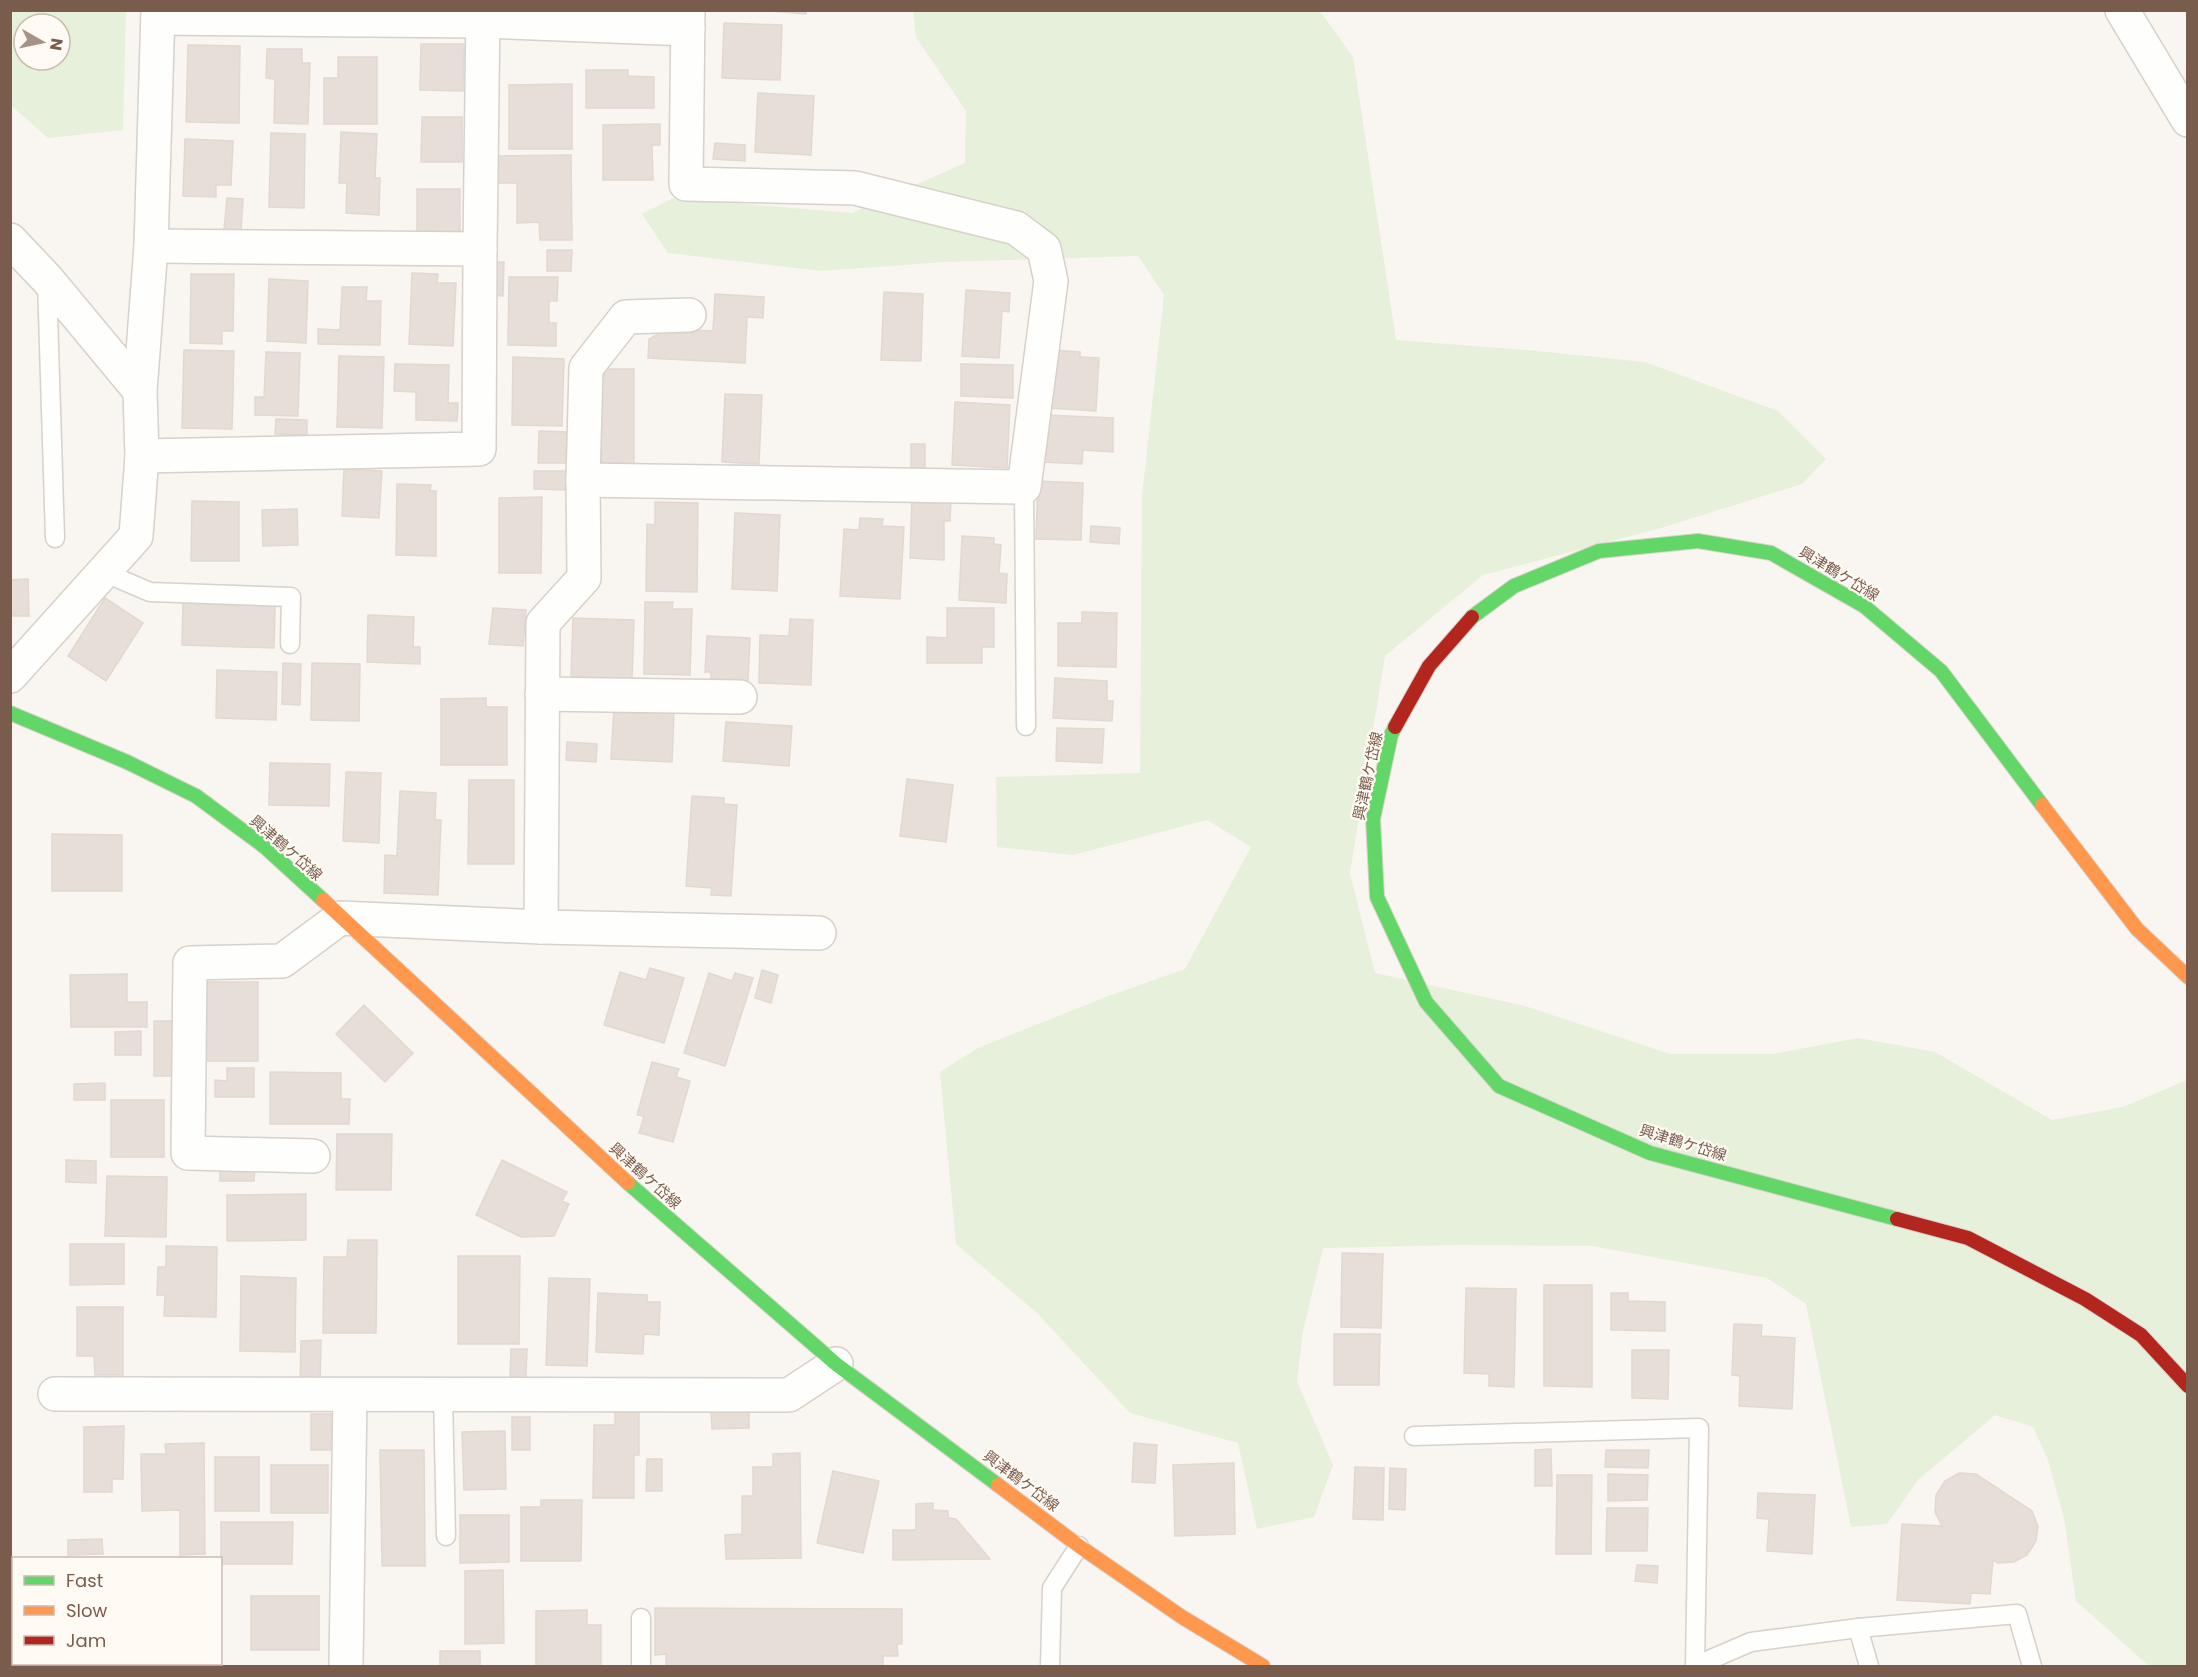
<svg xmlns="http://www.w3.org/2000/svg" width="2198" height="1677" font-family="Poppins,'Noto Sans JP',sans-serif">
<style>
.green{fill:#e7f0db;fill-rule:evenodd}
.building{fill:#e6ded7;stroke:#e2d8d2;stroke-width:1.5}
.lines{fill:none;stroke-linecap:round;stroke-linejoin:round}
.lane-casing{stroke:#d7d1cb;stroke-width:21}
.street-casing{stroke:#d7d1cb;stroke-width:36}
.fast-casing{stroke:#d9d2cb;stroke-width:16}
.slow-casing{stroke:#d9d2cb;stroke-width:16}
.jam-casing{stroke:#d9d2cb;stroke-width:16}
.lane{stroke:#fefefd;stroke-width:18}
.street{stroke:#fefefd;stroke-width:33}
.fast{stroke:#63d668;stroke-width:14}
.slow{stroke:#ff974d;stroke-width:14}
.jam{stroke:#b3261e;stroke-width:14}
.labels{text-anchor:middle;stroke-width:4.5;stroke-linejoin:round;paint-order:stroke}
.street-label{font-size:15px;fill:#7a5c4d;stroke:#fffaf3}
</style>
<rect width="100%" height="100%" fill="#f9f5f0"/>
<g class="green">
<path d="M11,10L126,11L123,130L48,138L11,105ZM24,24H60V60H24Z"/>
<path d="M913,11H1320L1353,57L1396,340L1527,350L1645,362L1778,411L1826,459L1802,484L1661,528L1483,575L1385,656L1350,873L1375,973L1525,1006L1670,1054H1772L1858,1038L1935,1052L2052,1120L2123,1107L2187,1080V1666H2149L2076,1601L2064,1518L2048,1460L2033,1427L1995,1415L1918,1480L1887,1524L1851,1527L1806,1304L1767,1278L1592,1246L1462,1245L1323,1248L1303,1331L1297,1381L1333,1465L1314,1517L1257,1529L1238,1443L1130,1413L1037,1313L956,1244L940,1072L978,1048L1106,997L1185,969L1251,847L1207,820L1073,855L997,847L996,777L1140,773L1142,497L1164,295L1138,256L945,262L821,271L668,253L642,214L673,198L852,213L965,163L966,111L916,37Z"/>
</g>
<g class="building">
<path d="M759,10H806V14Z"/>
<path d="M724,23L782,25L780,80L722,78Z"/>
<path d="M421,44H464L463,91L420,90Z"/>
<path d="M188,45L240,46L239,123L186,122Z"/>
<path d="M267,49H302V63H310L308,124L274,123L275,79L266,78Z"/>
<path d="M338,57H377V124H324V78H338Z"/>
<path d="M586,70H628V76L654,77V108H586Z"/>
<path d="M572,84V149H509V85Z"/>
<path d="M758,93L814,96L811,155L755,152Z"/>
<path d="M422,117H462V162H421Z"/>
<path d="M660,124V145H652L653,180H603V125Z"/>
<path d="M341,132L377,134L375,178H380L379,215L346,213L347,183H339Z"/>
<path d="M271,133L305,134L304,208L269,207Z"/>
<path d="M185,139L233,141L231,185H216V197L183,196Z"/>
<path d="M715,143L745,145V161L713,159Z"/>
<path d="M571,155L572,240H540L539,222L517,223V183H495V156Z"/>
<rect x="417" y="189" width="43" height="48"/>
<path d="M227,198L243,199L241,231L224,230Z"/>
<path d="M547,250H572L571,271H547Z"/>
<path d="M490,262H504L503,296L488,295Z"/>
<path d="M412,273L438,274L437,283H456L453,346L409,344Z"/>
<path d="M191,274H234L233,331H222V344L190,343Z"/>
<path d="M509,277H558L557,301H549V323H556V346L508,345Z"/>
<path d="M269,279L308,281L306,343L267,341Z"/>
<path d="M342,287H367L366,301H381L380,345L318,344V329L340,330Z"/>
<path d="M966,290L1010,293L1009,312L1002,311L999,358L962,356Z"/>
<path d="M884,292L923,294L921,361L881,360Z"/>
<path d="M715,294L764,297L763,318L747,317L745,363L648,358L649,339L668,329L713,331Z"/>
<path d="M184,350L234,351L232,429L182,428Z"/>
<path d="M1053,350L1080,352V357L1099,358L1096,411L1050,408Z"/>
<path d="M266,352L300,353L298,416L255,415V397H264Z"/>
<path d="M339,356L384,357L382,428L337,427Z"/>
<path d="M513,357L564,359L562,426L512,425Z"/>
<path d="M395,364L449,365L448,403H458L457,421L416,420V392L394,391Z"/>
<path d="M961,364L1013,365V398L961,396Z"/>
<path d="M600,369H634V465H590Z"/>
<path d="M725,394L762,395L759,464L722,462Z"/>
<path d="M955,402L1010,405L1007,468L952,465Z"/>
<path d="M1046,415L1113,418V452L1083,450L1082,464L1044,462Z"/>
<path d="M276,419L307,420V435L275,434Z"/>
<path d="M539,431L568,432L567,463H538Z"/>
<path d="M911,444H925V470L911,469Z"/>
<path d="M344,469L382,471L379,518L342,516Z"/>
<path d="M534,471H567V490L534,489Z"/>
<path d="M1038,481L1083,483L1081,540L1036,539Z"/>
<path d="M397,484L431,485L430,491H436V556L396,555Z"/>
<path d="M542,497L541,573H499V498Z"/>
<path d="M912,498L951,500L950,521H944V560L910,558Z"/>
<path d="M192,501L239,502V561H191Z"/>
<path d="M655,502L698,503L697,592L646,591L647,524L655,525Z"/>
<path d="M297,509L298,545L263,546L262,510Z"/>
<path d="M735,513L780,515L777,591L732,589Z"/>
<path d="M860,518L883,519L882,526L904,527L900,599L840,596L844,529L859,530Z"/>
<path d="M1091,526L1120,528L1119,544L1090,542Z"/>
<path d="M962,536L994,538V544L1001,545L999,573L1007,574L1006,603L959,600Z"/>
<path d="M28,579L29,616H10V580Z"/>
<path d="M105,598L143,623L106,681L68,656Z"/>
<path d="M183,601L275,604L274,648L182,645Z"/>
<path d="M645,602H673L672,609H692L690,675L644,674Z"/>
<path d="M493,608L526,610L523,646L489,644Z"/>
<path d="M947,608H994V647H982V663H927V637L947,638Z"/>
<path d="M1082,612L1117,613L1116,667L1058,666V623H1082Z"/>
<path d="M368,615L414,617L413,647H420V664L367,662Z"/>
<path d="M573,618L634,620L632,679L571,677Z"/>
<path d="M790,619L813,620L811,685L759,683L760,635L789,636Z"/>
<path d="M707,636L750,638L748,681L711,679V672H705Z"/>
<path d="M283,663L301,664L300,705L282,704Z"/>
<path d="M312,663L360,664L359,721L311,720Z"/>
<path d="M217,670L277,672L276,720L216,718Z"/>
<path d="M1055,678L1107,681V701H1113L1112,721L1053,718Z"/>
<path d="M486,698V707H507V765H441V699Z"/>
<path d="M614,708L674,711L672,762L611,759Z"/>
<path d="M726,722L792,726L789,766L723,761Z"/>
<path d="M1057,728L1104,729L1102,763L1056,761Z"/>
<path d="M567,742L597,744L596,762L566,760Z"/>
<path d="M270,763L330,764L329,806L269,805Z"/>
<path d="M346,772L381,773L379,843L343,841Z"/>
<path d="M907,779L953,785L946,842L900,836Z"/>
<path d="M469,780H514V864H468Z"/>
<path d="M400,791L436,793L435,820H441L438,895L384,893L385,855L397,856Z"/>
<path d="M692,796L724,798V804L737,805L731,896L711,895L712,888L686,886Z"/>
<path d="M52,834L122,835V891H52Z"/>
<path d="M650,968L684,978L664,1043L604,1025L620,972L646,980Z"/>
<path d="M762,970L778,975L771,1003L755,998Z"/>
<path d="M709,973L732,981L735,973L753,978L725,1066L684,1053Z"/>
<path d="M127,974V1002H147V1027H71L70,975Z"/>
<rect x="200" y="982" width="58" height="79"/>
<path d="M364,1005L413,1053L385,1082L336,1034Z"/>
<rect x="154" y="1021" width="24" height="55"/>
<path d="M141,1031V1055H115V1032Z"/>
<path d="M652,1062L679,1069L676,1077L690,1081L673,1142L639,1133L644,1116L637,1115Z"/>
<path d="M227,1068H254V1097H215V1080L227,1081Z"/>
<path d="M270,1072L341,1073V1099H350L349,1124H270Z"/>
<path d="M105,1083V1100H74V1084Z"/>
<rect x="111" y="1100" width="53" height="57"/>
<path d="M337,1134H392L391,1190H336Z"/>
<path d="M66,1160L96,1161V1183L66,1182Z"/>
<path d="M502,1160L567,1192L562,1201L569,1204L554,1236L521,1237L476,1215Z"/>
<path d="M220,1165H255L254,1181H220Z"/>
<path d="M107,1176L167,1177L166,1237L105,1236Z"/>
<path d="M306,1194V1240L227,1241V1195Z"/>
<path d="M348,1240H377L376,1333H323L324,1257H347Z"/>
<path d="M70,1244H124V1284L70,1285Z"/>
<path d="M166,1246L217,1247L216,1317L164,1316L165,1295H157L158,1267H166Z"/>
<path d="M1342,1253L1383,1254L1381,1328L1341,1327Z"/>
<path d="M458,1256H520L519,1344H458Z"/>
<path d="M241,1276L296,1278L295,1352L240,1351Z"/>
<path d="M549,1278L590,1279L587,1366L546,1365Z"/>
<path d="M1544,1285H1592V1387L1544,1386Z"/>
<path d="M1466,1288L1516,1289L1514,1387L1489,1386V1374L1464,1373Z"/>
<path d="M598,1293L647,1295V1302H660L659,1335L644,1334L643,1354L596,1352Z"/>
<path d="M1611,1293H1628V1301L1665,1302V1331L1611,1330Z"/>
<path d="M77,1307H123V1375H95L94,1356H77Z"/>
<path d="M1734,1324L1762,1325L1761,1336L1795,1338L1792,1409L1739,1406L1740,1376L1732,1375Z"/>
<path d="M1334,1334H1380L1379,1385H1334Z"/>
<path d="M321,1340L320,1384H300L301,1341Z"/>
<path d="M511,1349H527L526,1378L510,1377Z"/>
<path d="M1632,1350H1669L1668,1399L1632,1398Z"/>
<path d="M749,1408V1428L712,1429L711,1409Z"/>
<path d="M615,1412H639V1455H634V1498H593L594,1425H615Z"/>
<rect x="311" y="1414" width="20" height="36"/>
<rect x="512" y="1417" width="18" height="33"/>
<path d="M124,1426L123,1479H112V1492H84V1427Z"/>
<path d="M505,1431L506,1489L464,1490L462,1432Z"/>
<path d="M204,1443L205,1554L180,1555V1510L142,1511L141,1454H166L165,1444Z"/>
<path d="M1134,1443L1157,1445L1155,1483L1132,1482Z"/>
<path d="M1551,1449L1552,1486H1535V1450Z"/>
<path d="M380,1450H424L425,1566H382Z"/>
<path d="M1606,1450H1649L1648,1468L1605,1467Z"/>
<path d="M800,1453L801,1558L726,1559L725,1535L742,1534V1496H753V1467H773V1454Z"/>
<rect x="215" y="1457" width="44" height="54"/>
<path d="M647,1459H662V1491H646Z"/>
<path d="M1234,1463L1235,1534L1175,1536L1173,1465Z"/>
<rect x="271" y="1465" width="57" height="48"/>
<path d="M1355,1467L1384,1468L1383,1520L1353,1519Z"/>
<path d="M1390,1468L1406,1469L1405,1510L1389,1509Z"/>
<path d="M833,1471L879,1481L863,1553L817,1543Z"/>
<path d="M1959,1473L1976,1474L2032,1511L2038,1526L2036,1541L2027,1555L2014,1562L1998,1563L1993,1560L1990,1594L1971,1593L1970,1604L1897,1600L1902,1524L1942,1526L1935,1512L1936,1495L1945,1481Z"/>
<path d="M1608,1474L1648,1475L1647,1500L1608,1501Z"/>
<path d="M1557,1475H1592L1591,1554H1556Z"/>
<path d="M1758,1493L1815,1495L1812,1554L1767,1551L1769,1519L1757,1518Z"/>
<path d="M541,1500H582L581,1561H521V1507H541Z"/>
<path d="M933,1503V1510L948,1511V1518L956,1519L990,1559L893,1560V1530H916V1504Z"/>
<path d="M1607,1508H1648L1647,1551H1606Z"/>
<path d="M460,1515H509V1562L460,1563Z"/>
<path d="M221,1522H293L292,1564H221Z"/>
<path d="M102,1539L103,1554L68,1555V1540Z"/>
<path d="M1637,1565L1658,1566L1657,1583L1635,1581Z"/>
<path d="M503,1570L504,1643L465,1644V1571Z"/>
<rect x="251" y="1596" width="68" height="54"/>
<path d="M655,1608L902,1609V1644H897L898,1656H883V1666H666V1654L655,1655Z"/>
<path d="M587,1610V1625H601V1666H536V1611Z"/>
<rect x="440" y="1651" width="40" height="15"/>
<rect x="77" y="1664" width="49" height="2"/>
</g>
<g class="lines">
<g class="lane-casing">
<g id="lane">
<path d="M47,281L55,538"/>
<path d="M1024,487L1026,726"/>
<path d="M103,572L150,592L291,597L290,644"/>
<path d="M443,1394L446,1536"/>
<path d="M1414,1436L1699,1428L1695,1666"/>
<path d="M1858,1628L1869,1666"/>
<path d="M143,1664V1666"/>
<path d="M641,1666V1618"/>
<path d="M1050,1666L1052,1588L1079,1546"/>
<path d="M1695,1666L1751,1642L1858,1628L2017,1614L2032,1666"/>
</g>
</g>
<g class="street-casing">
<g id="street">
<path d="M2122,10L2188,120"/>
<path d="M158,18L483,21L688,29"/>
<path d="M10,240L47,279L140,391"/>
<path d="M151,246L480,249L483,10"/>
<path d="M142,456L479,449L480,249"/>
<path d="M583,480L1024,487L1051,281L1044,249L1016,228L855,188L686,184L688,10"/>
<path d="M10,676L136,536L142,456L140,391L151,246L158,10"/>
<path d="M542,694L740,697"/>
<path d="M541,927L543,623L584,578L583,480L586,368L626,317L689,315"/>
<path d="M313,1156L188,1153L190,963L282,961L340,918L541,927L819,933"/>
<path d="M55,1394L789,1395L836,1364"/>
<path d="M346,1666L350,1395"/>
</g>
</g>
<g class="fast-casing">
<g id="fast">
<path d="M1472,617L1514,586L1599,551L1698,541L1771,553L1864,606L1941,671L2042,805"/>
<path d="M10,713L127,762L196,796L265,847L323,900"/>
<path d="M1395,727L1391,735L1373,819L1377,897L1426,1002L1499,1086L1650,1153L1897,1219"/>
<path d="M628,1183L836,1364L998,1485"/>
</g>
</g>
<g class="slow-casing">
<g id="slow">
<path d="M2042,805L2137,929L2188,977"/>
<path d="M323,900L628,1183"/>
<path d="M998,1485L1079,1546L1182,1617L1263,1666"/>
</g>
</g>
<g class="jam-casing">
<g id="jam">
<path d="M1395,727L1429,666L1472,617"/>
<path d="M1897,1219L1968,1238L2085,1299L2141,1335L2188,1386"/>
</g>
</g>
<use href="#lane" class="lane"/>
<use href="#street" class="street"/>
<use href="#fast" class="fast"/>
<use href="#slow" class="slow"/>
<use href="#jam" class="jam"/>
</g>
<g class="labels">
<g class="street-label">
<text transform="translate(1839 574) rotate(31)" y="5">興津鶴ケ岱線</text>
<text transform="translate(1368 776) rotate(-78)" y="5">興津鶴ケ岱線</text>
<text transform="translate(286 848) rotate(41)" y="5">興津鶴ケ岱線</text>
<text transform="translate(1683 1143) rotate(17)" y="5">興津鶴ケ岱線</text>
<text transform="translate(645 1176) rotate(42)" y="5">興津鶴ケ岱線</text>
<text transform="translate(1021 1481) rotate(37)" y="5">興津鶴ケ岱線</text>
</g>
</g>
<rect width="2198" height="1677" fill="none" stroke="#7a5c4d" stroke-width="24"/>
<rect x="12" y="1557" width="210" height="108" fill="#fffaf3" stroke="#cabbb1" stroke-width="1.5"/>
<rect x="24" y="1576" width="30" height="9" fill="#63d668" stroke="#cabbb1" stroke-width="1.5"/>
<text x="66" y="1587" font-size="18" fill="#7a5c4d">Fast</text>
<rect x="24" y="1606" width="30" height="9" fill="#ff974d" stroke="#cabbb1" stroke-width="1.5"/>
<text x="66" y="1617" font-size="18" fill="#7a5c4d">Slow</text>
<rect x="24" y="1636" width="30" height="9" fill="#b3261e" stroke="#cabbb1" stroke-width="1.5"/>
<text x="66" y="1647" font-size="18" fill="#7a5c4d">Jam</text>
<g transform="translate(42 42) rotate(99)"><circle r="28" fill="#fffaf3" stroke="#cabbb1" stroke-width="1.5"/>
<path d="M0-4.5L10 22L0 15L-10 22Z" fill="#a69286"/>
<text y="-9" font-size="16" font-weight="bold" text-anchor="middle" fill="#7a5c4d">N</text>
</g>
</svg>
